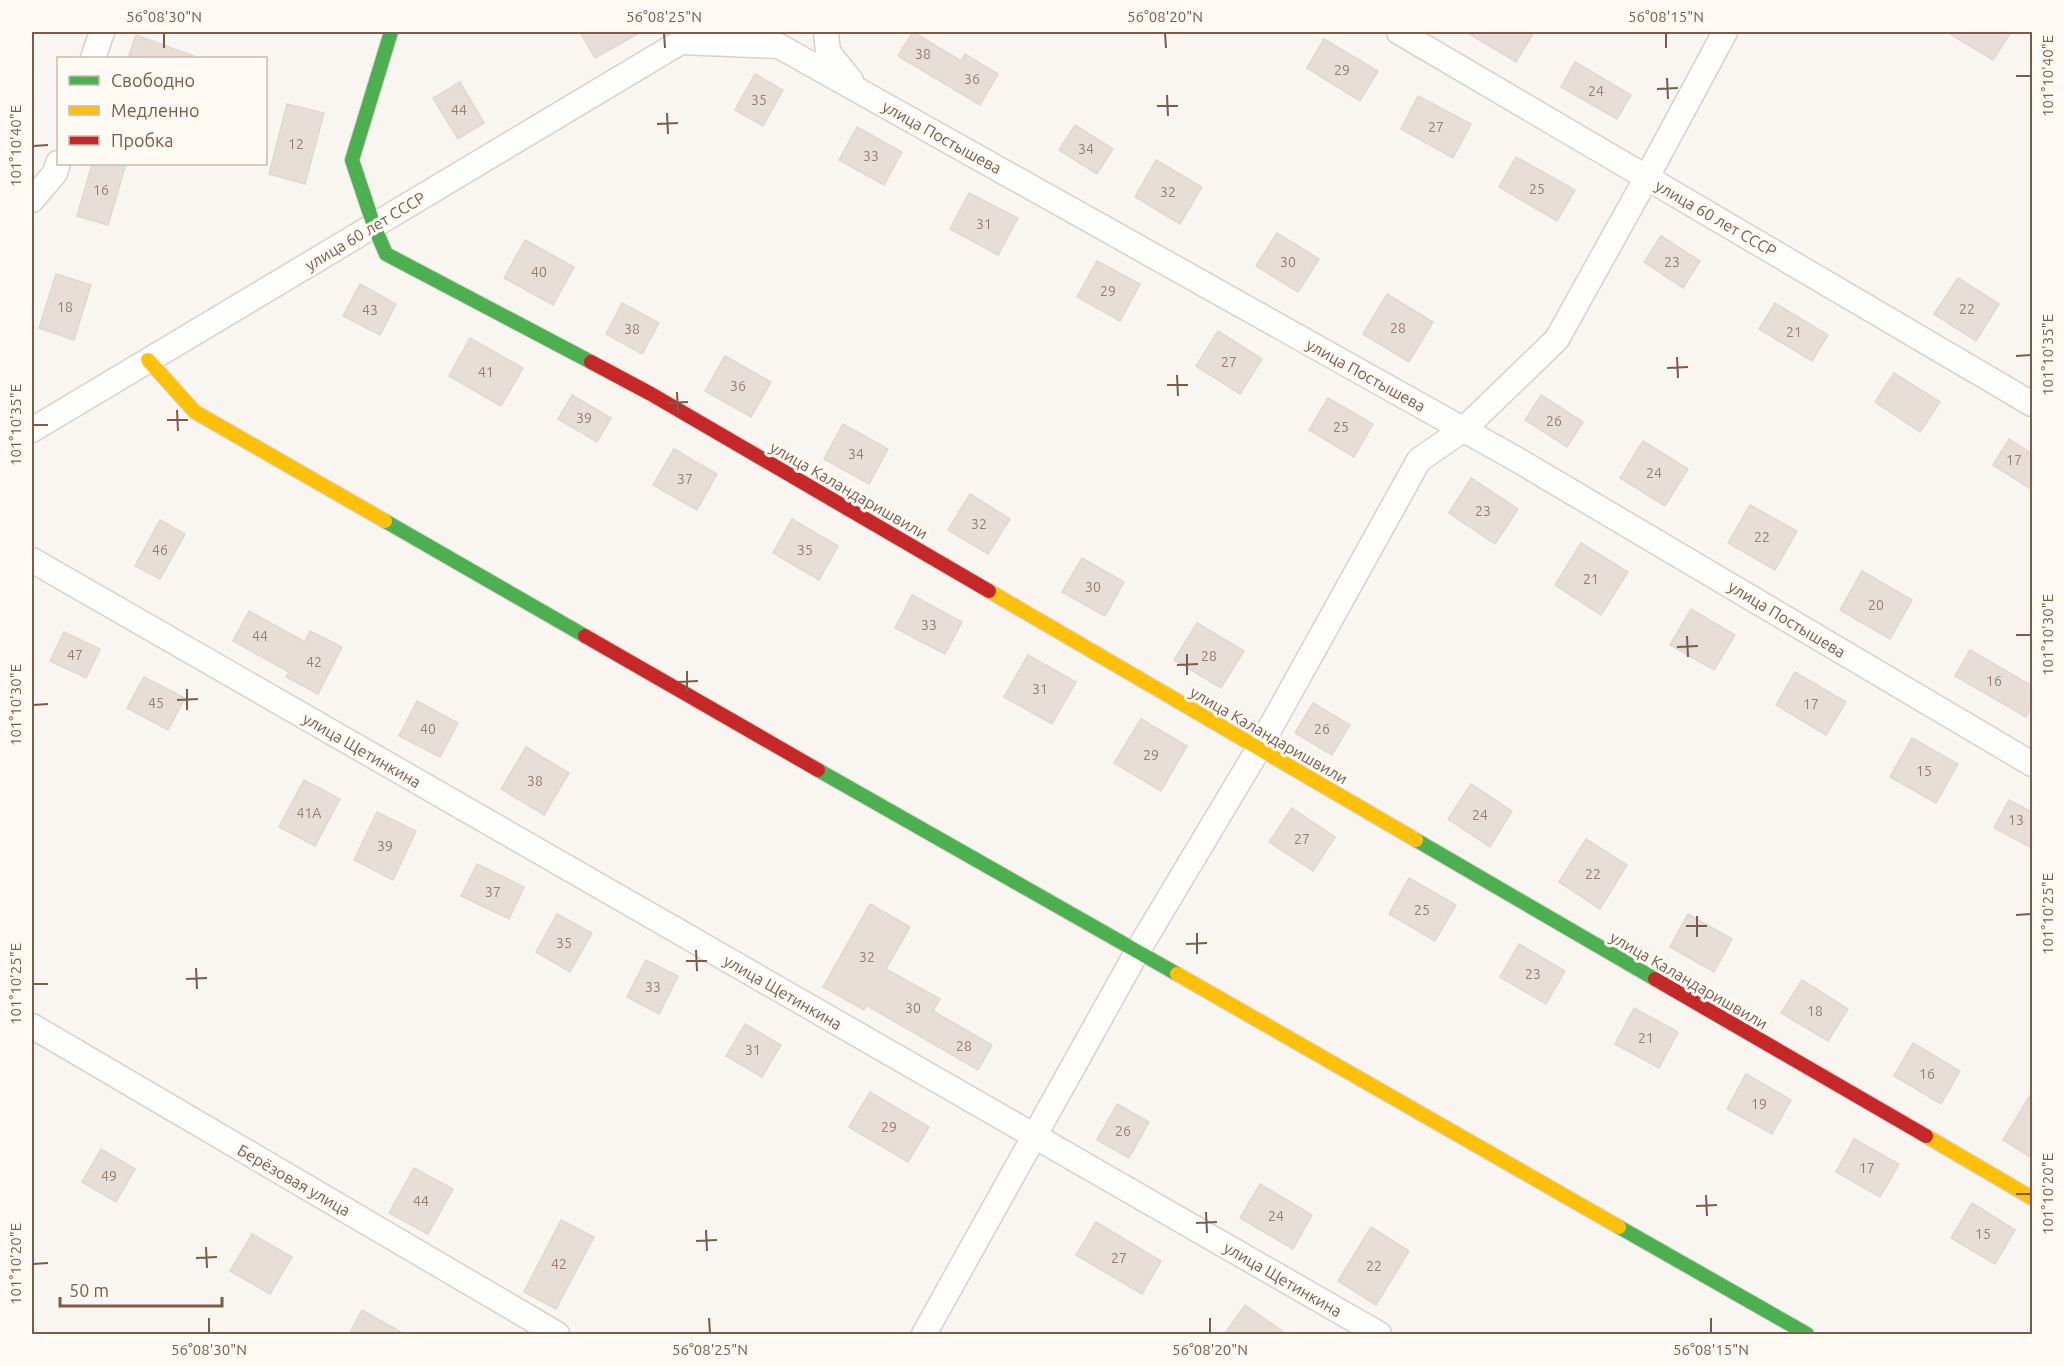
<svg xmlns="http://www.w3.org/2000/svg" width="2064" height="1366" font-family="Ubuntu,sans-serif">
<style>
.building{fill:#e6ded7;stroke:#e2d8d2;stroke-width:1.5}
.lines{fill:none;stroke-linecap:round;stroke-linejoin:round}
.street-casing{stroke:#d7d1cb;stroke-width:27}
.fast-casing{stroke:#d9d2cb;stroke-width:16}
.slow-casing{stroke:#d9d2cb;stroke-width:16}
.jam-casing{stroke:#d9d2cb;stroke-width:16}
.street{stroke:#fefefd;stroke-width:24}
.fast{stroke:#4caf50;stroke-width:14}
.slow{stroke:#ffc107;stroke-width:14}
.jam{stroke:#c62828;stroke-width:14}
.ticks{fill:none;stroke:#7a5c4d;stroke-width:2}
.labels{text-anchor:middle;stroke-width:6;stroke-linejoin:round;paint-order:stroke}
.number-label{font-size:14px;fill:#977e72}
.street-label{font-size:16px;fill:#7a5c4d;stroke:#fffaf3}
.neatline{fill:none;stroke:#7a5c4d;stroke-width:2}
.ticks-label{font-size:15px;text-anchor:middle;fill:#7a5c4d}
</style>
<rect width="100%" height="100%" fill="#f9f5f0"/>
<g class="building">
<path d="M580,32H641L595,58Z"/>
<path d="M913,32L961,61L965,54L998,74L980,105L898,56Z"/>
<path d="M1466,32H1534L1516,62Z"/>
<path d="M1947,32H2011L1993,60Z"/>
<path d="M136,35L194,56V58H128Z"/>
<path d="M1324,39L1378,71L1360,101L1307,68Z"/>
<path d="M1575,62L1631,95L1617,119L1561,87Z"/>
<path d="M755,74L783,90L763,126L735,110Z"/>
<path d="M460,82L484,123L458,139L433,98Z"/>
<path d="M1418,96L1471,124L1453,158L1401,129Z"/>
<path d="M287,104L324,113L305,184L269,174Z"/>
<path d="M1075,125L1113,149L1097,174L1059,150Z"/>
<path d="M857,127L902,152L884,185L839,160Z"/>
<path d="M1516,157L1575,190L1557,221L1499,187Z"/>
<path d="M1156,160L1202,187L1180,224L1135,197Z"/>
<path d="M92,164H126L108,225L77,216Z"/>
<path d="M969,193L1018,218L998,255L950,229Z"/>
<path d="M1277,233L1319,259L1298,292L1256,266Z"/>
<path d="M1661,236L1700,261L1683,288L1644,262Z"/>
<path d="M525,240L574,267L553,305L504,278Z"/>
<path d="M1097,261L1140,284L1120,321L1077,297Z"/>
<path d="M56,274L91,285L74,340L39,328Z"/>
<path d="M1958,278L1999,304L1976,341L1934,314Z"/>
<path d="M360,284L396,304L380,335L343,316Z"/>
<path d="M1387,294L1433,322L1409,362L1363,334Z"/>
<path d="M622,303L659,323L642,354L606,334Z"/>
<path d="M1775,303L1828,335L1812,361L1759,329Z"/>
<path d="M1218,331L1262,359L1240,394L1196,366Z"/>
<path d="M470,338L523,368L501,406L449,376Z"/>
<path d="M725,356L771,382L751,417L705,391Z"/>
<path d="M1894,373L1940,402L1920,432L1875,402Z"/>
<path d="M572,395L611,418L597,442L558,419Z"/>
<path d="M1541,395L1583,422L1567,447L1525,420Z"/>
<path d="M1328,398L1373,424L1354,457L1309,430Z"/>
<path d="M843,424L888,449L869,484L824,459Z"/>
<path d="M2009,439L2032,454V490L1993,465Z"/>
<path d="M1643,441L1688,469L1665,506L1620,478Z"/>
<path d="M674,449L717,474L697,510L653,485Z"/>
<path d="M1471,478L1518,509L1495,544L1449,513Z"/>
<path d="M970,494L1010,519L988,554L948,530Z"/>
<path d="M1750,505L1797,531L1775,570L1728,543Z"/>
<path d="M792,519L838,546L819,580L773,553Z"/>
<path d="M160,520L185,534L160,579L135,566Z"/>
<path d="M1581,543L1628,572L1601,615L1555,585Z"/>
<path d="M1082,558L1124,582L1105,616L1062,592Z"/>
<path d="M1862,571L1912,600L1890,639L1840,610Z"/>
<path d="M912,595L962,622L945,654L895,628Z"/>
<path d="M1691,609L1735,635L1714,670L1670,645Z"/>
<path d="M249,611L305,642L310,631L342,647L318,694L286,677L289,672L233,641Z"/>
<path d="M1197,623L1244,651L1221,688L1174,660Z"/>
<path d="M64,632L100,649L86,678L50,661Z"/>
<path d="M1970,650L2032,686V704L2026,717L1955,676Z"/>
<path d="M1028,655L1076,682L1052,724L1004,697Z"/>
<path d="M1795,672L1846,702L1826,735L1776,705Z"/>
<path d="M144,677L185,698L168,730L127,708Z"/>
<path d="M417,701L458,723L440,757L399,736Z"/>
<path d="M1313,703L1350,725L1332,755L1295,733Z"/>
<path d="M1141,719L1187,746L1161,791L1114,763Z"/>
<path d="M1912,738L1958,764L1936,803L1890,777Z"/>
<path d="M526,747L569,773L544,815L501,789Z"/>
<path d="M304,780L340,799L315,846L279,827Z"/>
<path d="M1471,784L1512,811L1490,847L1448,819Z"/>
<path d="M2009,800L2032,812V848L1994,828Z"/>
<path d="M1292,808L1335,837L1313,871L1269,842Z"/>
<path d="M377,812L416,831L393,880L354,860Z"/>
<path d="M1586,839L1627,865L1600,909L1559,882Z"/>
<path d="M477,864L524,887L509,919L461,896Z"/>
<path d="M1409,878L1456,905L1435,941L1389,914Z"/>
<path d="M870,904L910,927L886,969L940,999L933,1011L992,1045L978,1070L866,1005L864,1010L823,987Z"/>
<path d="M557,914L592,933L570,972L536,952Z"/>
<path d="M1688,914L1732,939L1714,972L1670,947Z"/>
<path d="M1519,944L1565,971L1546,1004L1500,977Z"/>
<path d="M646,960L678,976L659,1014L627,997Z"/>
<path d="M1802,980L1848,1009L1828,1041L1781,1013Z"/>
<path d="M1634,1008L1678,1032L1659,1068L1615,1044Z"/>
<path d="M745,1024L781,1045L762,1077L726,1056Z"/>
<path d="M1913,1043L1960,1071L1941,1104L1894,1076Z"/>
<path d="M1746,1074L1791,1100L1772,1134L1727,1109Z"/>
<path d="M870,1092L929,1127L908,1162L849,1127Z"/>
<path d="M2032,1092V1158L2003,1140Z"/>
<path d="M1117,1104L1149,1122L1129,1158L1097,1140Z"/>
<path d="M1854,1139L1899,1164L1880,1197L1836,1172Z"/>
<path d="M101,1149L135,1169L116,1202L82,1182Z"/>
<path d="M414,1168L453,1189L428,1234L389,1213Z"/>
<path d="M1260,1184L1312,1215L1293,1249L1240,1218Z"/>
<path d="M1972,1203L2015,1230L1995,1264L1951,1238Z"/>
<path d="M561,1220L594,1237L556,1309L524,1292Z"/>
<path d="M1096,1222L1161,1261L1142,1294L1076,1255Z"/>
<path d="M1371,1227L1409,1251L1376,1305L1338,1281Z"/>
<path d="M252,1234L292,1257L270,1294L230,1271Z"/>
<path d="M1245,1305L1288,1335H1224Z"/>
<path d="M362,1310L406,1335H349Z"/>
</g>
<g class="lines">
<g class="street-casing">
<g id="street">
<path d="M826,32L828,52L851,81"/>
<path d="M1399,32L2032,404"/>
<path d="M681,42L779,46L1516,459L2032,764"/>
<path d="M93,58L102,32"/>
<path d="M32,200L55,173L58,163"/>
<path d="M32,430L694,34"/>
<path d="M32,560L1379,1334"/>
<path d="M32,1026L557,1334"/>
<path d="M924,1334L1137,952L1259,748L1419,460L1464,429L1557,339L1647,177L1725,32"/>
</g>
</g>
<g class="fast-casing">
<g id="fast">
<path d="M391,32L352,160L374,226L386,254L591,362"/>
<path d="M385,521L585,636"/>
<path d="M818,770L1177,974"/>
<path d="M1416,840L1655,979"/>
<path d="M1619,1227L1807,1334"/>
</g>
</g>
<g class="slow-casing">
<g id="slow">
<path d="M148,360L195,412L385,521"/>
<path d="M989,591L1416,840"/>
<path d="M1177,974L1619,1227"/>
<path d="M1926,1136L2032,1198"/>
</g>
</g>
<g class="jam-casing">
<g id="jam">
<path d="M591,362L651,394L989,591"/>
<path d="M585,636L818,770"/>
<path d="M1655,979L1926,1136"/>
</g>
</g>
<use href="#street" class="street"/>
<use href="#fast" class="fast"/>
<use href="#slow" class="slow"/>
<use href="#jam" class="jam"/>
</g>
<path class="ticks" d="M164,33V48M664,33L665,48M1165,33L1166,48M1666,33V48M2016,76H2031M1667,78L1668,99M1657,89L1678,88M1167,95L1168,116M1157,106H1178M667,113L668,134M657,124L678,123M33,146L48,145M2016,356L2031,355M1677,357L1678,378M1667,368L1688,367M1177,375L1178,396M1167,385H1188M677,392L678,413M667,403L688,402M177,410L178,431M167,420H188M33,425H48M2016,635H2031M1687,636L1688,657M1677,647L1698,646M1187,654V675M1177,665L1198,664M687,671V692M677,682L698,681M187,689V710M177,700L198,699M33,705L48,704M2016,915L2031,914M1697,916V937M1686,926H1707M1197,933V954M1186,944L1207,943M696,950L697,971M686,961H707M196,968L197,989M186,979L207,978M33,984H48M2016,1194H2031M1706,1195L1707,1216M1696,1206L1717,1205M1206,1212L1207,1233M1196,1223L1217,1222M706,1230L707,1251M696,1241L717,1240M206,1247L207,1268M196,1258L217,1257M33,1264L48,1263M209,1318V1333M709,1318L710,1333M1210,1318V1333M1711,1318V1333"/>
<g class="labels">
<g class="number-label">
<text x="923" y="59">38</text>
<text x="1342" y="75">29</text>
<text x="972" y="84">36</text>
<text x="1596" y="96">24</text>
<text x="759" y="105">35</text>
<text x="459" y="115">44</text>
<text x="1436" y="132">27</text>
<text x="296" y="149">12</text>
<text x="1086" y="154">34</text>
<text x="871" y="161">33</text>
<text x="1537" y="194">25</text>
<text x="101" y="195">16</text>
<text x="1168" y="197">32</text>
<text x="984" y="229">31</text>
<text x="1288" y="267">30</text>
<text x="1672" y="267">23</text>
<text x="539" y="277">40</text>
<text x="1108" y="296">29</text>
<text x="65" y="312">18</text>
<text x="1967" y="314">22</text>
<text x="370" y="315">43</text>
<text x="1398" y="333">28</text>
<text x="632" y="334">38</text>
<text x="1794" y="337">21</text>
<text x="1229" y="367">27</text>
<text x="486" y="377">41</text>
<text x="738" y="391">36</text>
<text x="584" y="423">39</text>
<text x="1554" y="426">26</text>
<text x="1341" y="432">25</text>
<text x="856" y="459">34</text>
<text x="2014" y="465">17</text>
<text x="1654" y="478">24</text>
<text x="685" y="484">37</text>
<text x="1483" y="516">23</text>
<text x="979" y="529">32</text>
<text x="1762" y="542">22</text>
<text x="160" y="555">46</text>
<text x="805" y="555">35</text>
<text x="1591" y="584">21</text>
<text x="1093" y="592">30</text>
<text x="1876" y="610">20</text>
<text x="929" y="630">33</text>
<text x="260" y="641">44</text>
<text x="75" y="660">47</text>
<text x="1209" y="661">28</text>
<text x="314" y="667">42</text>
<text x="1994" y="686">16</text>
<text x="1040" y="694">31</text>
<text x="156" y="708">45</text>
<text x="1811" y="709">17</text>
<text x="428" y="734">40</text>
<text x="1322" y="734">26</text>
<text x="1151" y="760">29</text>
<text x="1924" y="776">15</text>
<text x="535" y="786">38</text>
<text x="309" y="818">41А</text>
<text x="1480" y="820">24</text>
<text x="2016" y="825">13</text>
<text x="1302" y="844">27</text>
<text x="385" y="851">39</text>
<text x="1593" y="879">22</text>
<text x="493" y="897">37</text>
<text x="1422" y="915">25</text>
<text x="564" y="948">35</text>
<text x="867" y="962">32</text>
<text x="1533" y="979">23</text>
<text x="653" y="992">33</text>
<text x="913" y="1013">30</text>
<text x="1815" y="1016">18</text>
<text x="1646" y="1043">21</text>
<text x="964" y="1051">28</text>
<text x="753" y="1055">31</text>
<text x="1927" y="1079">16</text>
<text x="1759" y="1109">19</text>
<text x="889" y="1132">29</text>
<text x="1123" y="1136">26</text>
<text x="1867" y="1173">17</text>
<text x="109" y="1181">49</text>
<text x="421" y="1206">44</text>
<text x="1276" y="1221">24</text>
<text x="1983" y="1239">15</text>
<text x="1119" y="1263">27</text>
<text x="559" y="1269">42</text>
<text x="1374" y="1271">22</text>
</g>
<g class="street-label">
<text transform="translate(942 137) rotate(29)" y="6">улица Постышева</text>
<text transform="translate(1716 218) rotate(30)" y="6">улица 60 лет СССР</text>
<text transform="translate(365 231) rotate(-31)" y="6">улица 60 лет СССР</text>
<text transform="translate(1366 375) rotate(29)" y="6">улица Постышева</text>
<text transform="translate(849 490) rotate(30)" y="6">улица Каландаришвили</text>
<text transform="translate(1787 619) rotate(31)" y="6">улица Постышева</text>
<text transform="translate(1269 735) rotate(30)" y="6">улица Каландаришвили</text>
<text transform="translate(362 750) rotate(30)" y="6">улица Щетинкина</text>
<text transform="translate(1689 980) rotate(30)" y="6">улица Каландаришвили</text>
<text transform="translate(783 992) rotate(30)" y="6">улица Щетинкина</text>
<text transform="translate(294 1180) rotate(30)" y="6">Берёзовая улица</text>
<text transform="translate(1283 1279) rotate(30)" y="6">улица Щетинкина</text>
</g>
</g>
<rect width="2064" height="1366" fill="none" stroke="#fffaf3" stroke-width="66"/>
<rect x="57" y="57" width="210" height="108" fill="#fffaf3" stroke="#cabbb1" stroke-width="1.5"/>
<rect x="69" y="76" width="30" height="9" fill="#4caf50" stroke="#cabbb1" stroke-width="1.5"/>
<text x="111" y="87" font-size="18" fill="#7a5c4d">Свободно</text>
<rect x="69" y="106" width="30" height="9" fill="#ffc107" stroke="#cabbb1" stroke-width="1.5"/>
<text x="111" y="117" font-size="18" fill="#7a5c4d">Медленно</text>
<rect x="69" y="136" width="30" height="9" fill="#c62828" stroke="#cabbb1" stroke-width="1.5"/>
<text x="111" y="147" font-size="18" fill="#7a5c4d">Пробка</text>
<path d="M60 1297v9h162v-9" fill="none" stroke="#7a5c4d" stroke-width="3"/>
<text x="69" y="1297" font-size="18" fill="#7a5c4d" stroke="#fffaf3" stroke-width="4.5" paint-order="stroke">50 m</text>
<rect x="33" y="33" width="1998" height="1300" class="neatline"/>
<g class="ticks-label">
<text x="164" y="22">56°08'30"N</text>
<text x="664" y="22">56°08'25"N</text>
<text x="1165" y="22">56°08'20"N</text>
<text x="1666" y="22">56°08'15"N</text>
<text transform="translate(2048 76) rotate(-90)" y="5">101°10'40"E</text>
<text transform="translate(16 146) rotate(-90)" y="5">101°10'40"E</text>
<text transform="translate(2048 355) rotate(-90)" y="5">101°10'35"E</text>
<text transform="translate(16 425) rotate(-90)" y="5">101°10'35"E</text>
<text transform="translate(2048 635) rotate(-90)" y="5">101°10'30"E</text>
<text transform="translate(16 705) rotate(-90)" y="5">101°10'30"E</text>
<text transform="translate(2048 914) rotate(-90)" y="5">101°10'25"E</text>
<text transform="translate(16 984) rotate(-90)" y="5">101°10'25"E</text>
<text transform="translate(2048 1194) rotate(-90)" y="5">101°10'20"E</text>
<text transform="translate(16 1264) rotate(-90)" y="5">101°10'20"E</text>
<text x="209" y="1355">56°08'30"N</text>
<text x="710" y="1355">56°08'25"N</text>
<text x="1210" y="1355">56°08'20"N</text>
<text x="1711" y="1355">56°08'15"N</text>
</g>
</svg>
